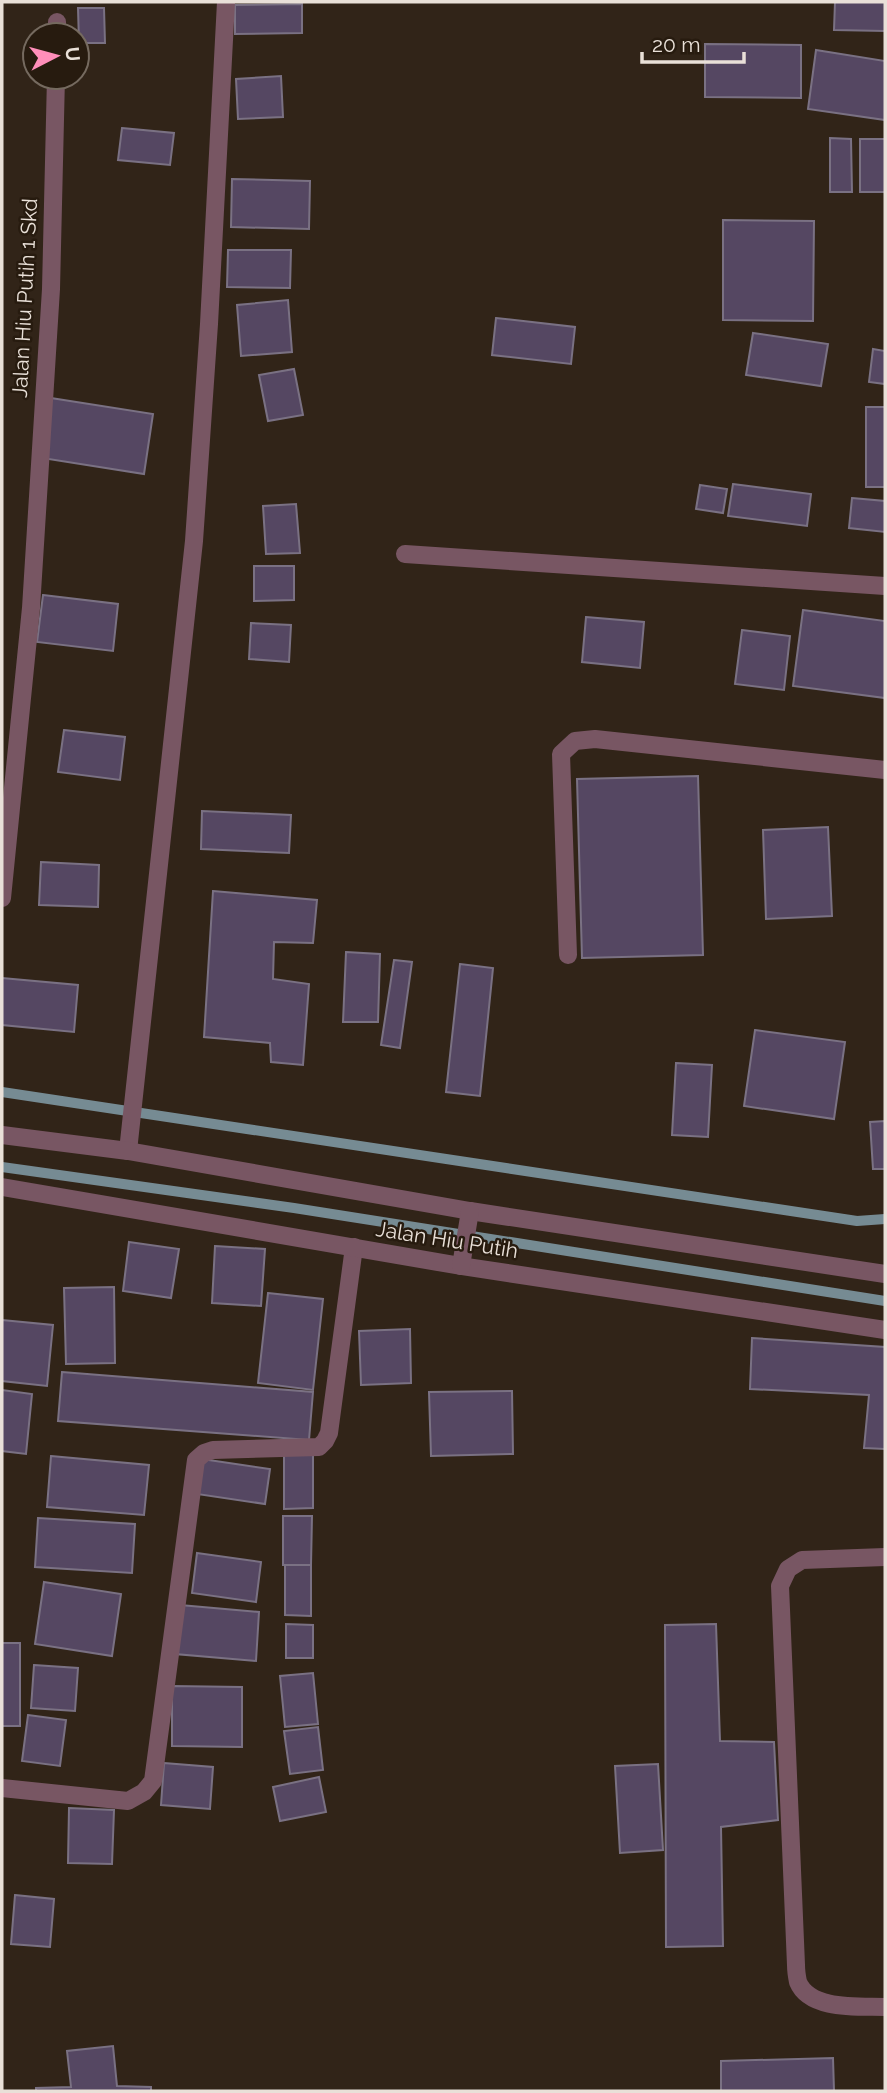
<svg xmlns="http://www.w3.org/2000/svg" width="887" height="2093" font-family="Raleway,sans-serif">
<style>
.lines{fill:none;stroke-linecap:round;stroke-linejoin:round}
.stream{stroke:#768b93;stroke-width:10}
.building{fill:#554762;stroke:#7a7183;stroke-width:2}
.service{stroke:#785663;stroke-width:18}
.minor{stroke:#785663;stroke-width:18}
.tertiary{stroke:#785663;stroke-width:18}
.labels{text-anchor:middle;stroke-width:5;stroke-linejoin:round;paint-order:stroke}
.street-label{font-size:21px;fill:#e9e0d8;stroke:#271b0f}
</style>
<rect width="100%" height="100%" fill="#312418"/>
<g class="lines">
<g class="stream">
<path d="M2,1092L857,1221L885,1219"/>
<path d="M2,1167L294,1208L885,1301"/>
</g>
</g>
<g class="building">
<path d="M835,2H885V31L834,30Z"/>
<path d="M302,4V33L235,34V5Z"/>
<path d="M78,8H104L105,43H79Z"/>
<path d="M705,44L801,45V98L705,97Z"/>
<path d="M816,50L885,61V120L808,109Z"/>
<path d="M281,76L283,117L238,119L236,79Z"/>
<path d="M122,128L174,133L170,165L118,160Z"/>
<path d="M830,138L851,139L852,192H830Z"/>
<rect x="860" y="139" width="25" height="53"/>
<path d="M232,179L310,181L309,229L231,227Z"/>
<path d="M723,220L814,221L813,321L723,320Z"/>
<path d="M228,250H291L290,288L227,287Z"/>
<path d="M288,300L292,352L241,356L237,305Z"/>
<path d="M496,318L575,327L571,364L492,355Z"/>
<path d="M753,333L828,344L821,386L746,375Z"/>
<path d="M873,349L885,351V384L869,382Z"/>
<path d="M294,369L303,415L268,421L259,375Z"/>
<path d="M51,398L153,414L144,474L42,458Z"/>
<rect x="866" y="407" width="19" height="80"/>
<path d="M733,484L811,494L807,526L728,516Z"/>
<path d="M700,485L727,489L723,513L696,509Z"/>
<path d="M852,498L885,501V532L849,528Z"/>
<path d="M296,504L300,553L266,554L263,506Z"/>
<path d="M254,566H294V600L254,601Z"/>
<path d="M43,595L118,604L113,651L37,642Z"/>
<path d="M803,610L885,621V698L793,686Z"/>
<path d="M586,617L644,622L640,668L582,662Z"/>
<path d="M251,623L291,625L289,662L249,659Z"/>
<path d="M742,630L790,636L784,690L735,684Z"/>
<path d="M64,730L125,737L120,780L58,772Z"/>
<path d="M698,776L703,955L582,958L577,779Z"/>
<path d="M202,811L291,815L289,853L201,849Z"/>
<path d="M828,827L832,916L766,919L763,830Z"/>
<path d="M41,862L99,865L98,907L39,905Z"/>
<path d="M213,891L317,900L313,943L274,942L273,979L309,984L303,1065L271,1062L270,1043L204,1037Z"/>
<path d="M346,952L380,954L378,1022H343Z"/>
<path d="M394,960L412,962L400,1048L381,1045Z"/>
<path d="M460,964L493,968L480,1096L446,1092Z"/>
<path d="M2,978L78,985L74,1032L2,1025Z"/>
<path d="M755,1030L845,1042L834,1119L744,1106Z"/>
<path d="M676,1063L712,1065L708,1137L672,1135Z"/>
<path d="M885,1121V1169H873L870,1122Z"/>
<path d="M129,1242L179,1249L171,1298L123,1291Z"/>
<path d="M215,1246L265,1249L261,1306L212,1303Z"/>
<path d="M114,1287L115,1363L66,1364L64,1288Z"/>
<path d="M268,1293L323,1299L313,1390L258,1383Z"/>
<path d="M2,1320L53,1325L47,1386L2,1381Z"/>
<path d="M410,1329L411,1383L361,1385L359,1331Z"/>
<path d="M752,1338L885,1347V1449L864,1448L869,1395L750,1389Z"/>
<path d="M62,1372L313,1392L309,1440L58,1421Z"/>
<path d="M2,1390L32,1394L26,1454L2,1451Z"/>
<path d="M512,1391L513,1454L431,1456L429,1392Z"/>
<path d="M284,1454H313V1508L284,1509Z"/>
<path d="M51,1456L149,1465L144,1515L47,1507Z"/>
<path d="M202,1459L270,1469L265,1504L197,1494Z"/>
<path d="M283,1516H312L311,1565H283Z"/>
<path d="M38,1518L135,1524L132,1573L35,1567Z"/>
<path d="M197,1553L261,1562L256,1602L192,1593Z"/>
<path d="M285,1565H311V1616L285,1615Z"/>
<path d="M44,1582L121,1594L112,1656L35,1644Z"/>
<path d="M180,1605L259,1612L256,1661L175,1654Z"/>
<path d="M286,1624L313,1625V1658H286Z"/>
<path d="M716,1624L720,1741L774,1742L778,1820L721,1827L723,1946L666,1947L665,1625Z"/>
<rect x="2" y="1643" width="18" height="83"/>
<path d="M34,1665L78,1668L75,1711L31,1708Z"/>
<path d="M313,1673L318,1724L285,1727L280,1676Z"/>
<path d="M172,1686L242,1687V1747L172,1746Z"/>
<path d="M28,1715L66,1720L60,1766L22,1761Z"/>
<path d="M318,1727L323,1770L290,1774L284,1731Z"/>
<path d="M164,1763L213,1767L210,1809L161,1805Z"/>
<path d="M658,1764L663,1850L620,1853L615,1766Z"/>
<path d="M319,1777L326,1812L280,1821L273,1787Z"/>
<path d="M69,1808L114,1810L112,1864L68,1863Z"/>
<path d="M15,1895L54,1899L50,1947L11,1944Z"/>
<path d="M113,2046L117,2086L151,2087V2091H36V2088L71,2087L67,2051Z"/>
<path d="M833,2058L834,2091H721V2061Z"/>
</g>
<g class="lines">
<g class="service">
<path d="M568,955L561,754L575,741L595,739L885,770"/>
<path d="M885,1557L802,1560L788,1569L780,1586L796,1965C796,1970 797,1977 798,1982C810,2011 860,2006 885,2007"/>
</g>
<g class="minor">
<path d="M57,35V22"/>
<path d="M405,554L885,586"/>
<path d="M2,898L31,608L51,289L56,77"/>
<path d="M128,1151L194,541L209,324L226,2"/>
<path d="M2,1788L128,1801L144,1792L153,1781L196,1460L204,1453L213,1450L319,1447L325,1441L329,1433L354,1247"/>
</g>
<g class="tertiary">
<path d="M2,1135L128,1151L470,1211L885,1274"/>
<path d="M2,1187L461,1266L885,1330"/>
<path d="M461,1266L470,1211"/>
</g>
</g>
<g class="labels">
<g class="street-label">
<text transform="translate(25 298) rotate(-87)" y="7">Jalan Hiu Putih 1 Skd</text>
<text transform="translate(447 1240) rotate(9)" y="7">Jalan Hiu Putih</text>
</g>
</g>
<rect width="887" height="2093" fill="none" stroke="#e9e0d8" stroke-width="7"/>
<g transform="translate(56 56) rotate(84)"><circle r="33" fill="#271b0f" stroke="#756a5f" stroke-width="2"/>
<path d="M0-5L12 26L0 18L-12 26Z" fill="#ff8eba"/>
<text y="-10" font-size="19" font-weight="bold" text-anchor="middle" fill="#e9e0d8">U</text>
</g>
<path d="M642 52v10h102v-10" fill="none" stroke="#e9e0d8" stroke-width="3.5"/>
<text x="652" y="52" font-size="21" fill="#e9e0d8" stroke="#271b0f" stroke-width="5" paint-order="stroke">20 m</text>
</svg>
